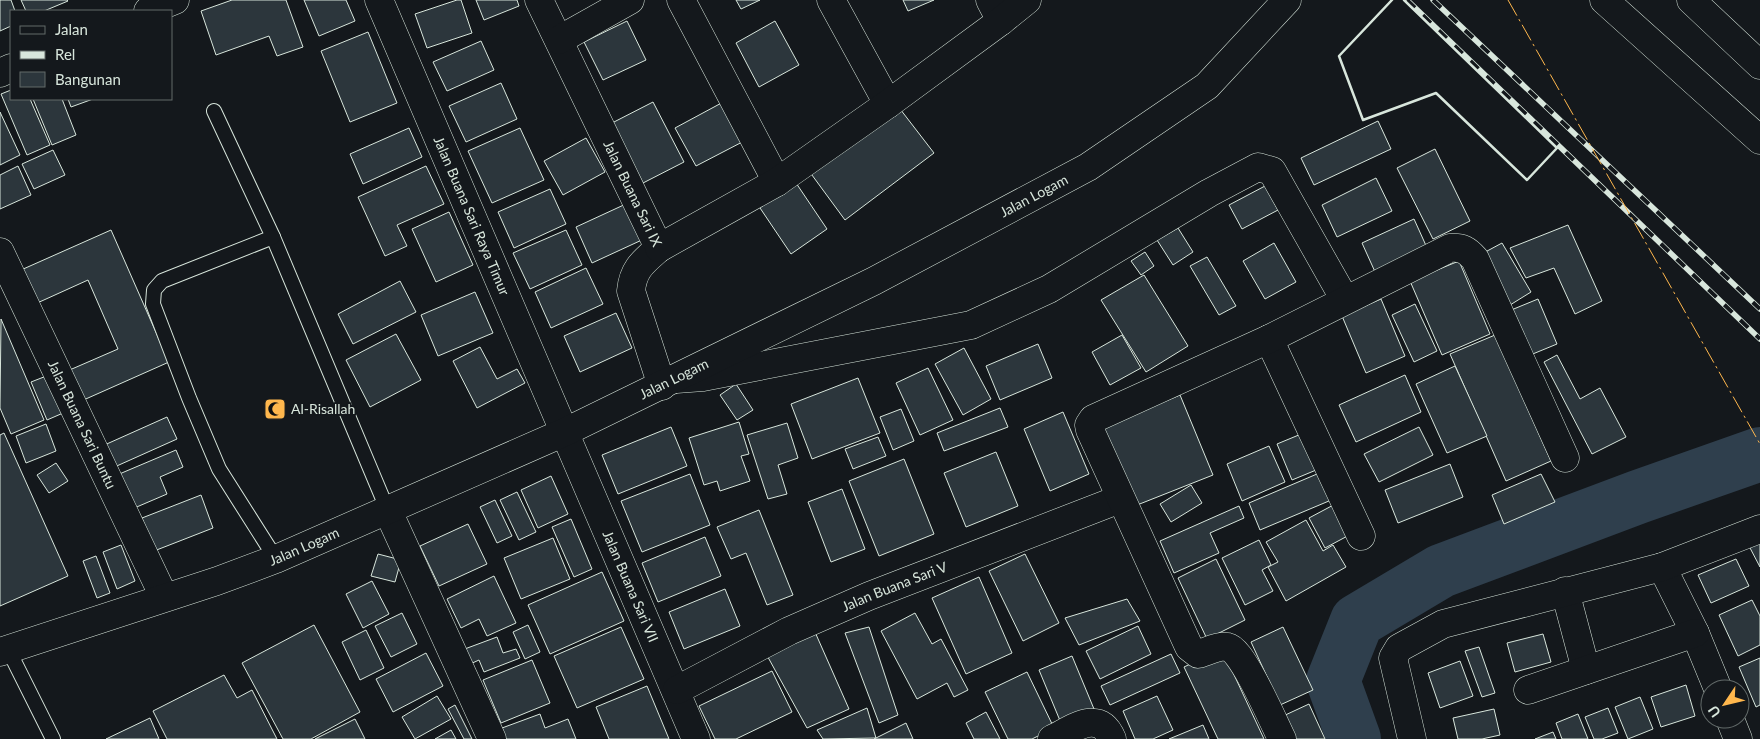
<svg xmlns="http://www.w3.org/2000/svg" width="1760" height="739" font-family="Lato,sans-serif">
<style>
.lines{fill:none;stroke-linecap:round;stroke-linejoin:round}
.river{stroke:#2f3f4d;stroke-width:54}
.building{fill:#2c363c;stroke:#d8e6dc}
.service-casing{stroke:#d8e6dc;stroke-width:16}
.minor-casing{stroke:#d8e6dc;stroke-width:29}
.tertiary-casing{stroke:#d8e6dc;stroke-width:29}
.motorway-casing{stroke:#d8e6dc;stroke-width:29}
.service{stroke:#14181c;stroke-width:14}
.minor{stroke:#14181c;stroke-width:28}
.tertiary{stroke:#14181c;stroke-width:28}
.motorway{stroke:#14181c;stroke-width:28}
.rail-casing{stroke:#d8e6dc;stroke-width:5.5}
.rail{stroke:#14181c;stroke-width:4;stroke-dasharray:11;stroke-linecap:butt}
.wall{stroke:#d8e6dc;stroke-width:2.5}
.power{stroke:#ffb74d;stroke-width:1;stroke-dasharray:18 4 2.5 4;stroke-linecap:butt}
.labels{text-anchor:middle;stroke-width:4;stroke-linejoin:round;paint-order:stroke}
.street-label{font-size:14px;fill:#d8e6dc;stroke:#14181c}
.poi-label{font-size:14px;fill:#d8e6dc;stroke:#14181c;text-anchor:start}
</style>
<rect width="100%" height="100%" fill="#14181c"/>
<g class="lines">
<path class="river" d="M1354,739L1333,681L1357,621L1441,571L1638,497L1760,454"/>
</g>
<g class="building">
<path d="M0,0H11L15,11H11V26L0,31Z"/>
<path d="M21,0H67L68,1L44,11H26Z"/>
<path d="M232,0H286L303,47L277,56L269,36L216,55L201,11Z"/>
<path d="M304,0H346L355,21L319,36Z"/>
<path d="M457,0H461L472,33L427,48L415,14Z"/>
<path d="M476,0H517L519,6L484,20Z"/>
<path d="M736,0H760L741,9Z"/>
<path d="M903,0H934L908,11Z"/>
<path d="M627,21L646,60L603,80L584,42Z"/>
<path d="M775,21L799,65L759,87L736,43Z"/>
<path d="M368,32L397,103L350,122L321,51Z"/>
<path d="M481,41L494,70L447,91L433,62Z"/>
<path d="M501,83L517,119L466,142L449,106Z"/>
<path d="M11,90V99H30L50,145L27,155L1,94Z"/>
<path d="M33,99H62L76,135L52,145Z"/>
<path d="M68,99H93L71,107Z"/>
<path d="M727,100L748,139L696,166L675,128Z"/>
<path d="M653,102L684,162L643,183L612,123Z"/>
<path d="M897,105L934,153L845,220L809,171Z"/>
<path d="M0,112L20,155L0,165Z"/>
<path d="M1378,121L1391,149L1314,185L1301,158Z"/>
<path d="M409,128L422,157L363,184L350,154Z"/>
<path d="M520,128L544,180L492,203L468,151Z"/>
<path d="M586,138L605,172L563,195L544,161Z"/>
<path d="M1435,149L1470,221L1433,239L1397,168Z"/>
<path d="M53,150L65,175L34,189L22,164Z"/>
<path d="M18,166L31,195L0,209V175Z"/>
<path d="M426,166L444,204L397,225L407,246L385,256L358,197Z"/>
<path d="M792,177L827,229L791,254L756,202Z"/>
<path d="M1376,178L1392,211L1337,237L1322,205Z"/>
<path d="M1265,186L1278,210L1242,229L1229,205Z"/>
<path d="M550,189L566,224L514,248L498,212Z"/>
<path d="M628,203L644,239L592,263L576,227Z"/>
<path d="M449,212L473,265L436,282L412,229Z"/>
<path d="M1414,219L1428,250L1376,274L1362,243Z"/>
<path d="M1568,225L1602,301L1575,314L1554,268L1526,278L1510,248Z"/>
<path d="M1178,228L1193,252L1173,265L1157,240Z"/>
<path d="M111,230L169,362L79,402L65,372L118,349L88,280L35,304L21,270Z"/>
<path d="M566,230L582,265L530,289L513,253Z"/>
<path d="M1274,243L1296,282L1265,299L1243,261Z"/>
<path d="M1502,243L1531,292L1502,310L1476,257Z"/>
<path d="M1145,252L1154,266L1141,275L1131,261Z"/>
<path d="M1207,257L1236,306L1219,315L1190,266Z"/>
<path d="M1459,261L1490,334L1442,355L1410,281Z"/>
<path d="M586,268L603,304L551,328L535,292Z"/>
<path d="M1144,275L1188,346L1146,372L1101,300Z"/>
<path d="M400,281L416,312L353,344L338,314Z"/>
<path d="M475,292L493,333L438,356L421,315Z"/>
<path d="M1381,299L1405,356L1366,373L1342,316Z"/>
<path d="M1538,299L1557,344L1523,358L1504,313Z"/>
<path d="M1415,304L1437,351L1414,362L1392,315Z"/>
<path d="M616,313L632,348L580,372L564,336Z"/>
<path d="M1,319L44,420L11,434L0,408Z"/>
<path d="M396,334L421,380L370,407L346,360Z"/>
<path d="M1122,335L1141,368L1110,385L1092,352Z"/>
<path d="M1495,335L1551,461L1506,481L1450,354Z"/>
<path d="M1038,344L1052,378L1000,400L986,366Z"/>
<path d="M480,347L497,379L517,369L525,383L477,408L453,361Z"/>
<path d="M964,348L991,399L963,415L935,364Z"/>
<path d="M1557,355L1580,399L1600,388L1626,437L1592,454L1544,362Z"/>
<path d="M1455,366L1487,436L1447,453L1416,384Z"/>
<path d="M928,368L953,420L920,435L896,383Z"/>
<path d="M54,373L70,410L47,420L31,382Z"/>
<path d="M1405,375L1421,412L1356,442L1339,405Z"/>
<path d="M858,378L880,433L812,459L791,404Z"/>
<path d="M736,384L753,410L737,420L720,395Z"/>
<path d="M1180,395L1213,475L1127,509L1095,430Z"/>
<path d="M1000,408L1008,427L944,451L937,433Z"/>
<path d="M901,409L914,441L893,450L880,417Z"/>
<path d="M1063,412L1089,474L1050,491L1024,429Z"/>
<path d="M167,417L177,439L110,469L100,447Z"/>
<path d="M739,422L749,454L741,456L750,481L720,491L717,481L704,485L689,438Z"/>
<path d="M787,423L798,458L778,465L787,494L768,499L747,435Z"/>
<path d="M46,424L56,451L26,463L16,436Z"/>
<path d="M671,427L687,466L618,494L602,455Z"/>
<path d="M1419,427L1433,455L1379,482L1364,454Z"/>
<path d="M1306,432L1321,468L1292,480L1277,444Z"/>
<path d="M4,433L68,576L0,606V435Z"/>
<path d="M878,437L886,456L853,469L845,449Z"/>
<path d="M1269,446L1285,482L1242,501L1227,464Z"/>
<path d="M176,450L183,467L160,477L167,494L132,509L117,475Z"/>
<path d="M996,452L1018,506L966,527L944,473Z"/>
<path d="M904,459L934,534L879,556L849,481Z"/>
<path d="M56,463L68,481L49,493L37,475Z"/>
<path d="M1450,464L1463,497L1398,523L1385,490Z"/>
<path d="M1324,471L1336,498L1260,530L1249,503Z"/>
<path d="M690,474L710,525L642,552L621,501Z"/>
<path d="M1541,474L1555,502L1504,524L1492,495Z"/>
<path d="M551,476L568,514L538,528L521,490Z"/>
<path d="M1191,485L1202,503L1171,522L1160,504Z"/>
<path d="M842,489L865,549L831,562L808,502Z"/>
<path d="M517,492L536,532L519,540L500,500Z"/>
<path d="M201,495L213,528L154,551L142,518Z"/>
<path d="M495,500L512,536L497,543L480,507Z"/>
<path d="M1339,502L1355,532L1325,548L1309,518Z"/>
<path d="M1239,506L1244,518L1210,533L1219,553L1174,573L1160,541Z"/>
<path d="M759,510L793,595L767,605L746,553L731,559L717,527Z"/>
<path d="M571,519L592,569L574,577L552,527Z"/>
<path d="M1306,520L1323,551L1333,545L1346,567L1286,601L1268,567L1278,562L1266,542Z"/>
<path d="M468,524L487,564L439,586L420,546Z"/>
<path d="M705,537L721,576L658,602L642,563Z"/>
<path d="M553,538L570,579L521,599L504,558Z"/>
<path d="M1259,540L1271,565L1262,570L1273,591L1245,605L1222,558Z"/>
<path d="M1760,540V567L1749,546Z"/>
<path d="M121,545L135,581L117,589L103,552Z"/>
<path d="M378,554L401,560L395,582L371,576Z"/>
<path d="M1025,554L1059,623L1023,641L989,571Z"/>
<path d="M96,556L110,593L97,598L83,561Z"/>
<path d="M1216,559L1245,620L1207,639L1178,578Z"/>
<path d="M1736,559L1749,586L1711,603L1698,575Z"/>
<path d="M602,572L624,621L550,654L528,605Z"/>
<path d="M494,576L516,623L487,636L479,619L461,628L447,599Z"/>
<path d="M979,577L1012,653L966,674L932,598Z"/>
<path d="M372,581L389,614L363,628L346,594Z"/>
<path d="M725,589L740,626L684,649L669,612Z"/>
<path d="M1127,599L1140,621L1079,645L1065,618Z"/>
<path d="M1752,600L1760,616V645L1738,656L1719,615Z"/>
<path d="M402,613L417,644L391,657L375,626Z"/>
<path d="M915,613L932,644L941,639L968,690L954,697L947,683L917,699L881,631Z"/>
<path d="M811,623L849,709L807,728L764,650Z"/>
<path d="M314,625L360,712L311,739H283L242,663Z"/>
<path d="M528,625L540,652L525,659L513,632Z"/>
<path d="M1138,626L1151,654L1100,679L1086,651Z"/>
<path d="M621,627L644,679L577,708L554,656Z"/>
<path d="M869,627L898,715L879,723L845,633Z"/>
<path d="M1283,627L1313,690L1280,705L1251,642Z"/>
<path d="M366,630L384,668L360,680L342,642Z"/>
<path d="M1543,634L1551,662L1515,672L1507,643Z"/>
<path d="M497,637L503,653L516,649L520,658L484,672L479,660L468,665L462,650Z"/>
<path d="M1479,647L1495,693L1482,697L1465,651Z"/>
<path d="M1222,649L1264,739H1218L1184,667Z"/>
<path d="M426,653L443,686L393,712L376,679Z"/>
<path d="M1171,654L1180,673L1110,705L1101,686Z"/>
<path d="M1072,656L1094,709L1061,723L1039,670Z"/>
<path d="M1760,658V705L1756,707L1739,667Z"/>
<path d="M532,660L550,703L501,723L483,680Z"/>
<path d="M1460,661L1473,696L1440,708L1428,673Z"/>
<path d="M772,671L792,712L736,739H715L699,706Z"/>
<path d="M1027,672L1054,728L1032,739H1008L985,692Z"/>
<path d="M224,675L237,698L252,690L277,739H167L153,711Z"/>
<path d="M1686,685L1695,716L1661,727L1651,697Z"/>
<path d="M647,686L669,739H609L596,707Z"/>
<path d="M437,696L451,719L415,739L402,717Z"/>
<path d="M1157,696L1173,730L1153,739H1135L1123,711Z"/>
<path d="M1640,697L1653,729L1628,739L1615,707Z"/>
<path d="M1309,704L1325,739H1291L1281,717Z"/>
<path d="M455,705L472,739H464L448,709Z"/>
<path d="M867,708L876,738L823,739L817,730Z"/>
<path d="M1608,708L1618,733L1602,739H1594L1585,717Z"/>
<path d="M1494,709L1500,735L1482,739H1458L1453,718Z"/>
<path d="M986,712L1000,739H974L966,723Z"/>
<path d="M540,714L545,728L568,719L576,739H506L502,728Z"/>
<path d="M1578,714L1588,739H1562L1556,723Z"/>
<path d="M150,718L159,739H106Z"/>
<path d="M355,719L365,739H315Z"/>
<path d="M906,723L913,739H874Z"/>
<path d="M1203,725L1209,739H1169Z"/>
<path d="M451,730L456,739H435Z"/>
<path d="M1553,732L1556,739H1535Z"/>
</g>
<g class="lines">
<g class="service-casing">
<g id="service">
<path d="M214,111L273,237L388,511"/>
<path d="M273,237L162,281L154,290L153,304L189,398L219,469L276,559"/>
<path d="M8,649L53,739"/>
</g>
</g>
<g class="minor-casing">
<g id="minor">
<path id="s1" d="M379,0L696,739"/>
<path id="s2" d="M539,0L659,248C643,262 633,269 631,291L662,386"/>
<path d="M681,0L777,182"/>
<path d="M831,0L888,104"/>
<path d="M990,0L1001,21"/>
<path d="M148,11L175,0"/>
<path d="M559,40L630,0"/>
<path d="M0,73L11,68"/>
<path d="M659,248L777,182L888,104L1001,21L1027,0"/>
<path id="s3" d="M0,252L164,597"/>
<path d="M1269,339L1361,536"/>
<path d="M676,379L703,377L971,325L1049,289L1209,193L1258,167L1272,171L1345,300"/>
<path d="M388,511L492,739"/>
<path d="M1662,567L1695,633L1718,689"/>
<path d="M1565,591L1586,670"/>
<path id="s4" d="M677,690L789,631L869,596L1120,499"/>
<path d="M1528,690L1695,633"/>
<path d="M1730,719L1738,739"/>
<path d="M1052,739C1073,729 1099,708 1112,739"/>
<path d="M1282,739C1274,723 1242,649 1228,647C1219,645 1206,652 1198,654L1189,647L1090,430L1089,425L1093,419L1269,339L1450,248C1462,247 1467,250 1475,259L1565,458"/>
<path d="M1412,739L1393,658L1399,648L1443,624L1662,567L1760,529"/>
</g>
</g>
<g class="tertiary-casing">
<g id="tertiary">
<path id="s5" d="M0,652L217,581L276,559L565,432L874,281L1088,167L1207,86L1287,0"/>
</g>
</g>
<g class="motorway-casing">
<g id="motorway">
<path d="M1604,0L1760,140"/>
<path d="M1691,0L1760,65"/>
</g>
</g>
<use href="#service" class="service"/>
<use href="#minor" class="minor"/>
<use href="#tertiary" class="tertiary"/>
<use href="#motorway" class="motorway"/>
<g class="rail-casing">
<g id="rail">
<path d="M1407,0L1760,339"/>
<path d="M1433,0L1760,309"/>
</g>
</g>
<use href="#rail" class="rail"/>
<path class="wall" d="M1392,0L1339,56L1363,120L1436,93L1527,180L1557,148L1404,0"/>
<path class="power" d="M1508,0L1760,444"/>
</g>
<defs>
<g id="mosque-square" transform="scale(1.125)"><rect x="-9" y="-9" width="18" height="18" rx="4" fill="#ffb74d" stroke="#14181c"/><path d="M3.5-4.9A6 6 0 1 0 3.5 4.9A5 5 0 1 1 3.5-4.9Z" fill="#111"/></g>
</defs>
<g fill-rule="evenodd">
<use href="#mosque-square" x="275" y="409"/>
</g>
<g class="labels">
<g class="street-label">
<text dy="5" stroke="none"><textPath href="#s2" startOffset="215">Jalan Buana Sari IX</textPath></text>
<text dy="5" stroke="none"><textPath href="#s5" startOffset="1132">Jalan Logam</textPath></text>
<text dy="5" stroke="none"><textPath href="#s1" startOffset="235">Jalan Buana Sari Raya Timur</textPath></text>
<text dy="5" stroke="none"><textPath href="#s5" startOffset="728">Jalan Logam</textPath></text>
<text dy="5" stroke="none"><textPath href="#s3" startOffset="191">Jalan Buana Sari Buntu</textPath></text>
<text dy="5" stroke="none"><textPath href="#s5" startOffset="322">Jalan Logam</textPath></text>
<text dy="5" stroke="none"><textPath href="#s1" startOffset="638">Jalan Buana Sari VII</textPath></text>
<text dy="5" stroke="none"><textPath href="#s4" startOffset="241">Jalan Buana Sari V</textPath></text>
</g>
<g class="poi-label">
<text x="291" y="414">Al-Risallah</text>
</g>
</g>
<rect x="10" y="10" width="162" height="90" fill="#14181c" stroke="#626a69"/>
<rect x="20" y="26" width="25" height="8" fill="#14181c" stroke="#626a69"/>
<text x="55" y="35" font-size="15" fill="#d8e6dc">Jalan</text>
<rect x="20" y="51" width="25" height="8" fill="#d8e6dc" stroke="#626a69"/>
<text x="55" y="60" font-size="15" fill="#d8e6dc">Rel</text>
<rect x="20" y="72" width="25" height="15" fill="#2c363c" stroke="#626a69"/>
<text x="55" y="85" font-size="15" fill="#d8e6dc">Bangunan</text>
<g transform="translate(1725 704) rotate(235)"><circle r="24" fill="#14181c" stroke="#626a69"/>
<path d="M0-4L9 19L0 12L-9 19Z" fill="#ffb74d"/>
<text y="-8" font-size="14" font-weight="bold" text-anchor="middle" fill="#d8e6dc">U</text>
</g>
</svg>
